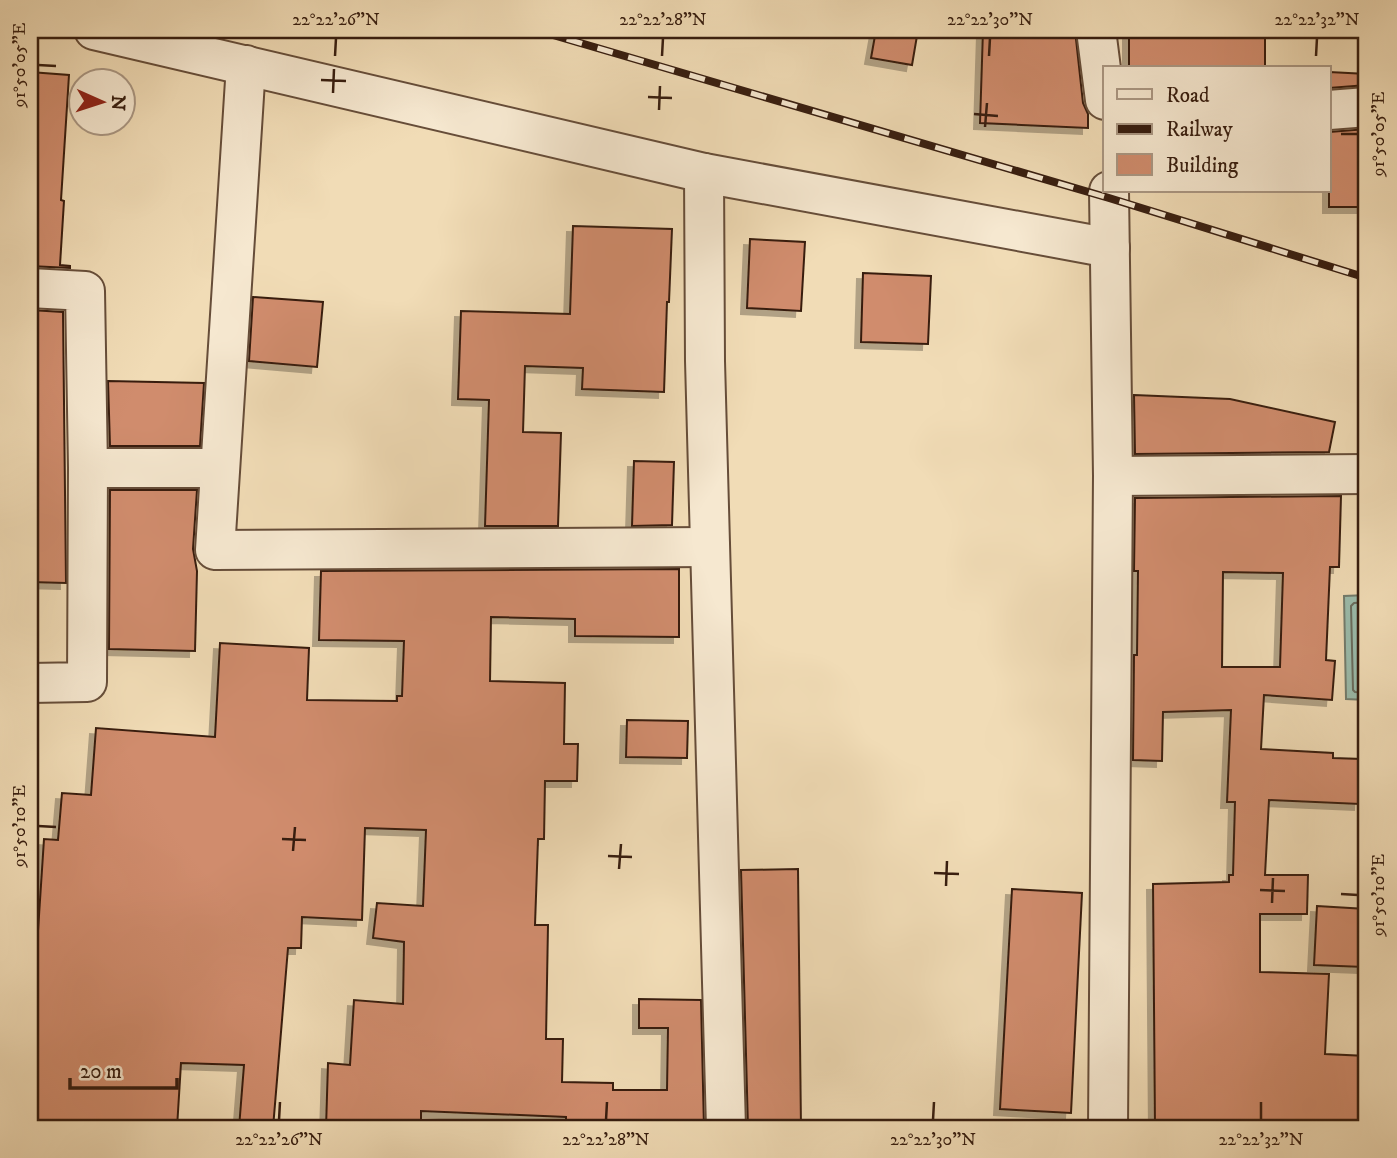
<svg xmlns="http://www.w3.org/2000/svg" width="1397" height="1158" font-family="'IM FELL DW Pica',serif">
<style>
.water{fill:#9bbcac;stroke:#737c6d;stroke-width:2}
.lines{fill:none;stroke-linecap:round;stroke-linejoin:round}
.shore{stroke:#696c5e;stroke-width:2}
.building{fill:#d08c6d;stroke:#371d0f;stroke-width:2;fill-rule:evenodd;filter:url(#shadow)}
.street-casing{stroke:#664d39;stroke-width:42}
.street{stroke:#f6e8d0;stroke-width:38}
.rail-casing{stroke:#371d0f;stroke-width:8}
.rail{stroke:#f6e8d0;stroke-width:5;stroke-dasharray:16;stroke-linecap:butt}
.ticks{fill:none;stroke:#371d0f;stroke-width:2.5}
.neatline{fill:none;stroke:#371d0f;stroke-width:2.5}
.ticks-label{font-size:18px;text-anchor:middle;fill:#371d0f}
</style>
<defs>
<filter id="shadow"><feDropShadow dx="-6" dy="6" stdDeviation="0" flood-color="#0004"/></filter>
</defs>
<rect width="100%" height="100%" fill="#f1dcb6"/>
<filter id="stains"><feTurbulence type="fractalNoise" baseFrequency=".00286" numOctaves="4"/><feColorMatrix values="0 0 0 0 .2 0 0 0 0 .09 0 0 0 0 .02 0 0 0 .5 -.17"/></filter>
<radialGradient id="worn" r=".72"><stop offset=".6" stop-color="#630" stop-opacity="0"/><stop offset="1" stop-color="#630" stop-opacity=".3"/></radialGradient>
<path class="water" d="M1367,595V700L1346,699L1344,596Z"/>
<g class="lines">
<g class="shore">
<path d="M1367,602L1354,603L1351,606L1353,690L1355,692L1367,693"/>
<path d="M1367,611L1362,612L1360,615L1361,681L1367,685"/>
</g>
</g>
<g class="building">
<path d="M876,30H918L912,65L871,58Z"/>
<path d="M983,30H1075L1083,103L1088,114V128L980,123Z"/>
<rect x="1129" y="30" width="136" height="38"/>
<path d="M30,72L69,75L61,200L64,201L60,265L70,266V268L30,266Z"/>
<path d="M1329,72L1367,74V85L1329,88Z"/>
<path d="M1367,129V207H1329V132Z"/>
<path d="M573,226L672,229L669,302H667L664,392L582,389L583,368L525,366L523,432L561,433L558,526H485L489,400L458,399L461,311L570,314Z"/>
<path d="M750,239L805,242L801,311L747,308Z"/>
<path d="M863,273L931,276L928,344L861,342Z"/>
<path d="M253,297L323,302L317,367L249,361Z"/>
<path d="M30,310L63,312L66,583L30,582Z"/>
<path d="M108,381L204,383L200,446H110Z"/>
<path d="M1134,395L1230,399L1335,422L1329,452L1135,454Z"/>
<path d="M634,461L674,462L672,525L632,526Z"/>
<path d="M110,490H197L193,549L197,571L195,651L109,649Z"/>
<path d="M1341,496L1339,567H1330L1326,660L1335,661L1332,700L1264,695L1261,749L1333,753V758L1362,759L1360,804L1269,800L1265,875H1308L1307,914H1260V972L1329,974L1325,1054L1367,1056V1128H1155L1153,884L1229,882V875H1233L1235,802H1227L1231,710L1163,712L1162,761L1133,760L1134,655H1137L1138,571H1134L1135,498ZM1223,572L1283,573L1280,667H1222Z"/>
<path d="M679,569V637L575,636V619L491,617L490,681L565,683L564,744H578L577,781H545L544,839H538L535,925H548L546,1039H563L562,1082L613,1083V1090H667L668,1028H639V999L701,1000L704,1128L566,1123V1117L421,1111V1128H326L328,1063L350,1065L354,1000L403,1004L404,942L373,938L377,903L423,906L426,830L365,828L362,920L302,917L301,948H288L273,1128H239L244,1065L181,1063L177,1128H30V946H37L44,839L58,840L62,793L91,795L96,728L215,737L220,643L309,648L307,700L397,701V696H402L404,641L319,640L321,571Z"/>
<path d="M627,720L688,721L687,758L626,757Z"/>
<path d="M798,869L801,1128H748L741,870Z"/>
<path d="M1012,889L1082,893L1071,1113L1000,1109Z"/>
<path d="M1317,906L1366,909L1364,967L1314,965Z"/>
</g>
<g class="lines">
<g class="street-casing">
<g id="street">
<path d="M94,30L704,173L1110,248"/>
<path d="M1096,30L1105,100"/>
<path d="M246,65L215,550L710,547"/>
<path d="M1329,110L1367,107"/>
<path d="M704,173L705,361L726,1128"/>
<path d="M30,288L85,291L88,468"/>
<path d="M1113,476L1367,474"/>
<path d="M30,683L87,682L88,468H220"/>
<path d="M1108,1128L1113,476L1109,191"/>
</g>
</g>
<use href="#street" class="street"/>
<g class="rail-casing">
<path id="rail" d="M536,30L1109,198L1367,278"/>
</g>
<use href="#rail" class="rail"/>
</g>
<path class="ticks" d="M335,56L336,38M662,56L663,38M989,56L990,38M1316,56L1317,38M38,65L56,66M321,80L346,81M333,93L334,69M648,97L672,98M659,110L660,86M974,114L998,116M985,127L987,103M1341,134H1358M38,826L56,827M282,839L306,840M293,851L295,827M608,856L632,857M619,869L621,844M934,873L959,874M946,886L947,861M1260,890L1285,891M1341,894L1358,895M1272,903L1273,878M279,1120L280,1102M606,1120L607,1102M933,1120L934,1102M1261,1120V1102"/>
<rect width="1397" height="1158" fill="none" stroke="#f1dcb6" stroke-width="77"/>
<rect x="1103" y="66" width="228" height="126" fill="#f6e8d0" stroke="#aa9783" stroke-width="2"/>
<rect x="1117" y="89" width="35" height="10" fill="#f6e8d0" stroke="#aa9783" stroke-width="2"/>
<text x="1166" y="102" font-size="21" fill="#371d0f">Road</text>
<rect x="1117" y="124" width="35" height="10" fill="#371d0f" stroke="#aa9783" stroke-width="2"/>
<text x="1166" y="136" font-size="21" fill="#371d0f">Railway</text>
<rect x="1117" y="154" width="35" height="21" fill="#d08c6d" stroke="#aa9783" stroke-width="2"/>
<text x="1166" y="172" font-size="21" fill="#371d0f">Building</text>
<g transform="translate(102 102) rotate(93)"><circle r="33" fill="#f6e8d0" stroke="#aa9783" stroke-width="2"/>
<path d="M0-5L12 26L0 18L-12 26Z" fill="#8f2418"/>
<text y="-10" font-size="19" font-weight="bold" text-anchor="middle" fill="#371d0f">N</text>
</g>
<path d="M70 1078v10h107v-10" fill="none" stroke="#371d0f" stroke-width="3.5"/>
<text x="80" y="1078" font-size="21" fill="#371d0f" stroke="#f6e8d0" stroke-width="5" paint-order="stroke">20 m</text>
<rect x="38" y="38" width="1320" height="1082" class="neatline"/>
<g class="ticks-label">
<text x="336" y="25">22°22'26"N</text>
<text x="663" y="25">22°22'28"N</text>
<text x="990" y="25">22°22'30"N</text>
<text x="1317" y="25">22°22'32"N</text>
<text transform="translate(19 65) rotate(-90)" y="6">91°50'05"E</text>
<text transform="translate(1378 134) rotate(-90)" y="6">91°50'05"E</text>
<text transform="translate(19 826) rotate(-90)" y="6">91°50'10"E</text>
<text transform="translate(1378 895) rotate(-90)" y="6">91°50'10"E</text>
<text x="279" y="1145">22°22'26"N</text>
<text x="606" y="1145">22°22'28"N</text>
<text x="933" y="1145">22°22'30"N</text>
<text x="1261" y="1145">22°22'32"N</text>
</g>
<rect width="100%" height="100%" filter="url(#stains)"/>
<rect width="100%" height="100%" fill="url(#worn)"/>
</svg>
